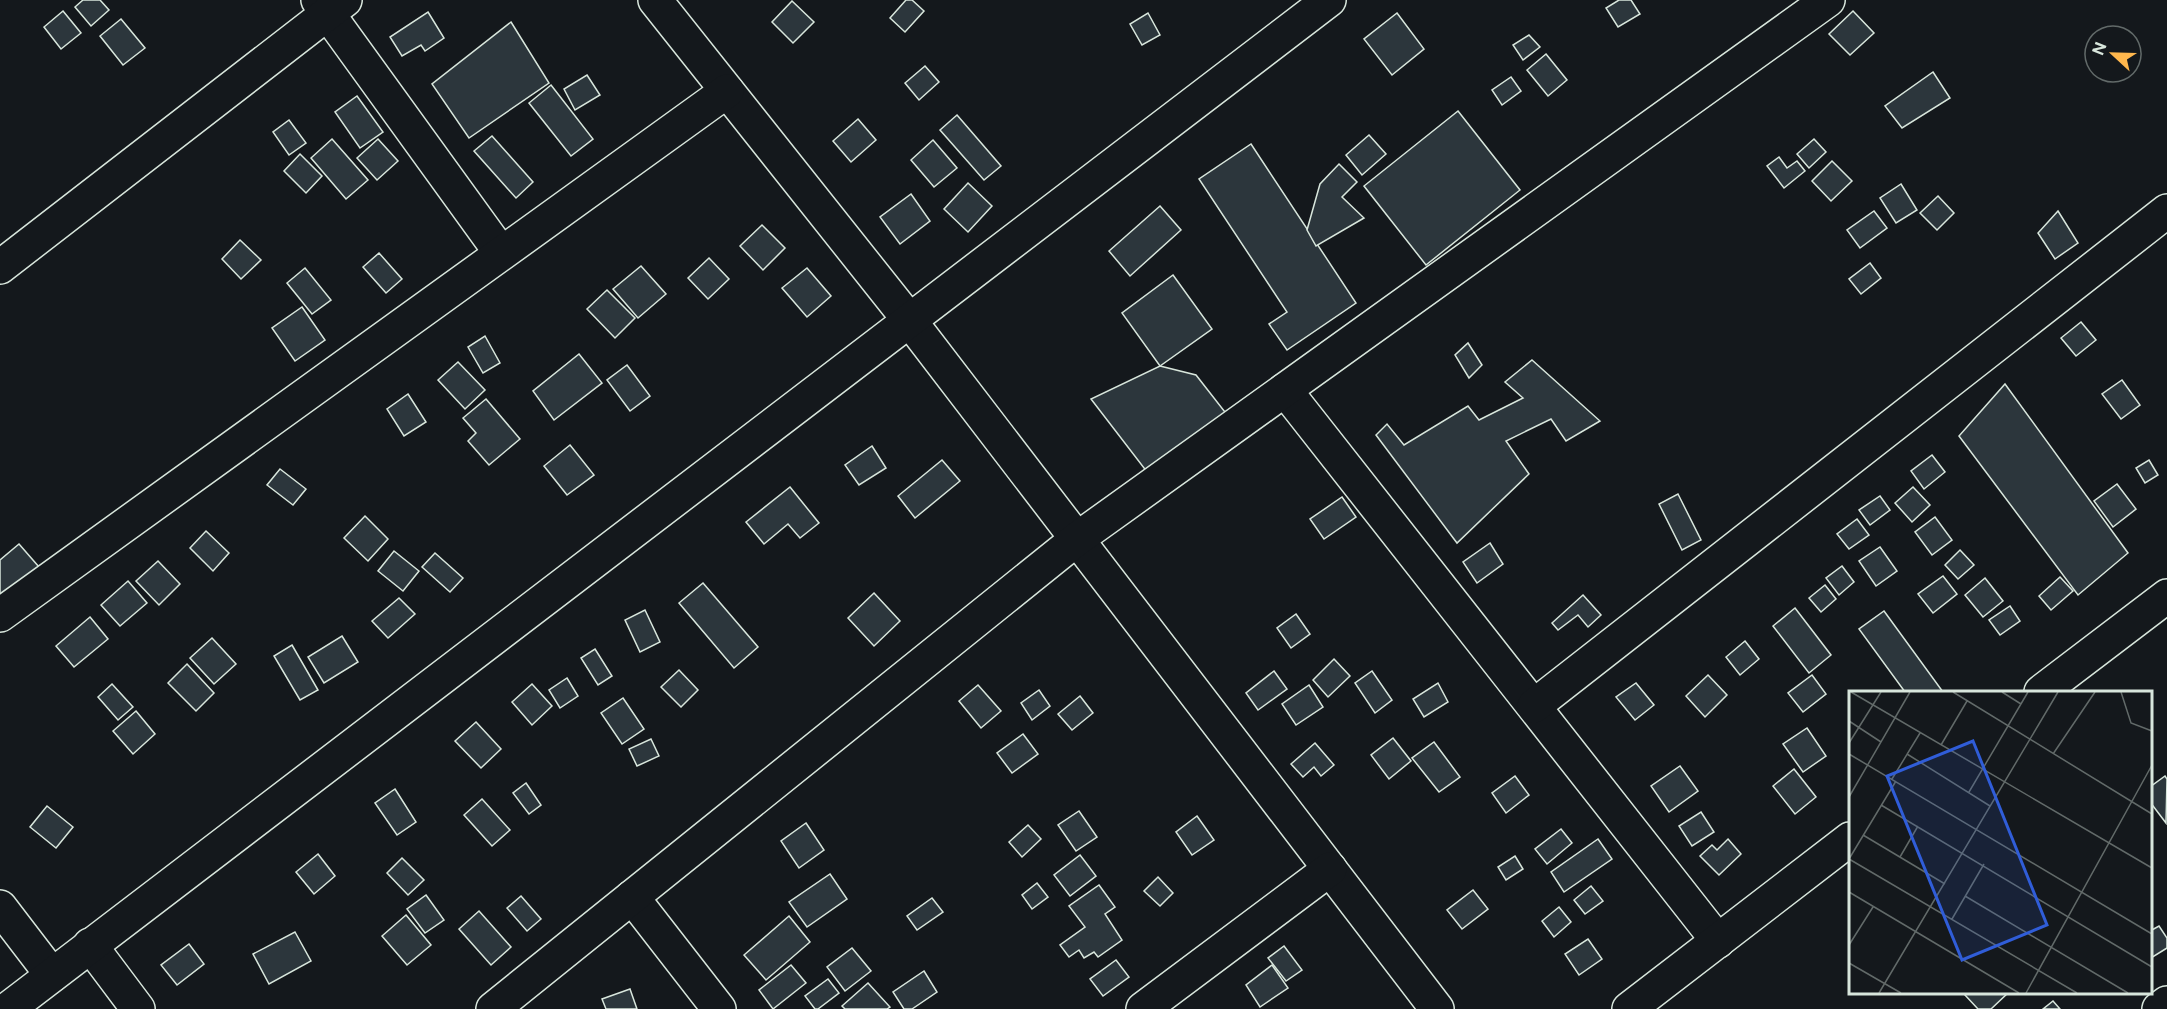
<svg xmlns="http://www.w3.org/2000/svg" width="2167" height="1009" font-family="'Public Sans',sans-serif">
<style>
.building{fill:#2c363c;stroke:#d8e6dc;stroke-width:1.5}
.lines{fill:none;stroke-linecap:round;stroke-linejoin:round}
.minor-casing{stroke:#d8e6dc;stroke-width:36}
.minor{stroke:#14181c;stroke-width:33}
.inset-road{fill:none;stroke:#626a69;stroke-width:1.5}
.view{fill:#305dd8;fill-opacity:0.15;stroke:#305dd8;stroke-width:3}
.inset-edge{fill:none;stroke:#d8e6dc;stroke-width:3}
</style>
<rect width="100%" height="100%" fill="#14181c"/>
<g class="building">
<path d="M83,0H100L109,10L91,26L75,7Z"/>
<path d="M906,0H912L924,11L905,32L890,18Z"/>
<path d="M1619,0H1631L1640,14L1618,27L1606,8Z"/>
<path d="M792,1L814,22L793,43L772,22Z"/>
<path d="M63,11L81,33L61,49L44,27Z"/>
<path d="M1853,11L1874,33L1850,55L1829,34Z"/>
<path d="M428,12L444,38L425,51L421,45L402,56L390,37Z"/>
<path d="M1148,13L1160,35L1142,45L1130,24Z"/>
<path d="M1397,13L1424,49L1392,75L1364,39Z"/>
<path d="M121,19L145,48L123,65L100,36Z"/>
<path d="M511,22L549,83L469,138L432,84Z"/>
<path d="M1529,35L1540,47L1523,60L1513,45Z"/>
<path d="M1546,54L1567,80L1548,96L1527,70Z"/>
<path d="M925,66L939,82L919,100L905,83Z"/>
<path d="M1933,72L1950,98L1902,128L1885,106Z"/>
<path d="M587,75L600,95L575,110L564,89Z"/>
<path d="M1511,77L1521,91L1502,105L1492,90Z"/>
<path d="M551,85L593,139L571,156L529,103Z"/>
<path d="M357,96L383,132L360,148L335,112Z"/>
<path d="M1458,111L1520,190L1426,265L1364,186Z"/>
<path d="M957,115L1001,166L984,180L940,130Z"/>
<path d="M858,119L876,140L851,162L833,141Z"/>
<path d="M289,120L306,143L289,155L273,132Z"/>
<path d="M1369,135L1386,154L1362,175L1346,155Z"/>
<path d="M492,136L533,182L516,198L474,151Z"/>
<path d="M332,139L368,180L346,199L311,158Z"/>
<path d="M378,139L398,161L377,180L357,158Z"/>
<path d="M1814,139L1826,152L1809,168L1797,154Z"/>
<path d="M933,140L957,168L934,187L911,160Z"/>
<path d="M1251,144L1356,303L1287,350L1269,324L1287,312L1199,179Z"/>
<path d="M300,154L322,176L306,193L284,171Z"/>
<path d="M1779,157L1787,168L1797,161L1805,171L1784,188L1767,166Z"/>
<path d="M1832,161L1852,181L1831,201L1812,181Z"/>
<path d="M1339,164L1357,182L1342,197L1364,218L1316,246L1307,230L1320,184Z"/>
<path d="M968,183L992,206L968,232L944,209Z"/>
<path d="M1901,184L1917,210L1896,223L1880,198Z"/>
<path d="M911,194L930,221L900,244L880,217Z"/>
<path d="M1938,196L1954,213L1937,230L1920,213Z"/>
<path d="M1160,206L1181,230L1130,276L1109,251Z"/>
<path d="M1874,211L1887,228L1860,248L1847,230Z"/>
<path d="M2058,211L2078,243L2055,259L2038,233Z"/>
<path d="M762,225L785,248L763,270L740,246Z"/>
<path d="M240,240L261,260L241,279L222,259Z"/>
<path d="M379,253L402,279L386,293L363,267Z"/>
<path d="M709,258L729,279L708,299L688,278Z"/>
<path d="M1870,263L1881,278L1861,294L1849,279Z"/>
<path d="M641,266L666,294L638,318L613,289Z"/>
<path d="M305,268L331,300L312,314L287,283Z"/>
<path d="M807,268L831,296L807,317L782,288Z"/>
<path d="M1173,275L1212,329L1160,366L1122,313Z"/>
<path d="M607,290L635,318L615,338L587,309Z"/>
<path d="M302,307L325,340L295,361L272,328Z"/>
<path d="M2081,322L2096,340L2076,356L2061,338Z"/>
<path d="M485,336L500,363L483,373L468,347Z"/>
<path d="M1468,343L1482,365L1469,378L1455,355Z"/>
<path d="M579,354L602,383L554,420L533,391Z"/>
<path d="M1532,360L1600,421L1566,441L1551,419L1506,441L1529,474L1457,543L1376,435L1387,424L1404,445L1468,406L1479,420L1523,398L1505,382Z"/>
<path d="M458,362L485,390L465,409L438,380Z"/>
<path d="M627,365L650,396L630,411L607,380Z"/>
<path d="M1160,366L1196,375L1232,421L1154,481L1091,399Z"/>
<path d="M2122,380L2140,405L2121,419L2102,394Z"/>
<path d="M2005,384L2128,553L2078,595L1959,436Z"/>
<path d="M408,394L426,422L404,436L387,409Z"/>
<path d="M486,399L520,439L489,465L468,441L476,433L463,418Z"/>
<path d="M570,445L594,475L567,495L544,466Z"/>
<path d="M872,446L886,468L859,485L845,465Z"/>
<path d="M1932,455L1945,472L1924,489L1911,471Z"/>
<path d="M942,460L960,481L915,518L898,496Z"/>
<path d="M2149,460L2158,475L2145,483L2136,468Z"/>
<path d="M280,469L306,489L293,505L267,485Z"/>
<path d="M2117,484L2136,509L2113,527L2094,501Z"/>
<path d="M790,487L819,523L800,538L788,524L764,544L746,522Z"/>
<path d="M1913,487L1930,505L1912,522L1895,503Z"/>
<path d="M1678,494L1701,540L1682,550L1659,504Z"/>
<path d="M1880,496L1890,510L1870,525L1859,510Z"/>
<path d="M1342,497L1356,517L1324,539L1310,519Z"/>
<path d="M365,516L388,539L368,561L344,538Z"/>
<path d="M1935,517L1952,540L1932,555L1915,532Z"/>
<path d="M1857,519L1869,535L1849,549L1837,534Z"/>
<path d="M206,531L229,553L213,571L190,548Z"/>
<path d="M1490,543L1503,564L1477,583L1463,562Z"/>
<path d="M19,544L39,567L0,601V560Z"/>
<path d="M1880,547L1897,571L1876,586L1859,561Z"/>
<path d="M1960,550L1974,565L1958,579L1945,565Z"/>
<path d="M394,551L419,571L403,591L378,571Z"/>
<path d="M435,553L463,578L450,592L422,567Z"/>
<path d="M158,561L180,584L159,605L136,581Z"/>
<path d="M1842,566L1854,582L1839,595L1826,578Z"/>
<path d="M1943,576L1957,594L1933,613L1918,594Z"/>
<path d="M2060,577L2073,591L2051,610L2039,596Z"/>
<path d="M1985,578L2003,601L1983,617L1965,595Z"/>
<path d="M128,581L147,603L120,626L101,605Z"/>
<path d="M703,583L758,647L734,668L679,603Z"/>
<path d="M1825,585L1836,599L1821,612L1809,598Z"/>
<path d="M874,593L900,621L874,646L848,618Z"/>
<path d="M1583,595L1601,615L1588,627L1578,615L1558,630L1552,623Z"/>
<path d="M399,598L415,614L388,638L372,621Z"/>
<path d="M2010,606L2020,621L2000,635L1989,620Z"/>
<path d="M1795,608L1831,655L1809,673L1773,626Z"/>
<path d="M645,610L660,642L640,652L625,620Z"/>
<path d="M1884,611L1943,692H1905L1859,629Z"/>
<path d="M1296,614L1310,634L1291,648L1277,628Z"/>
<path d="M90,617L108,639L74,667L56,646Z"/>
<path d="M342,636L358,662L324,683L308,657Z"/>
<path d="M212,638L236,664L214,684L190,658Z"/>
<path d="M1745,641L1759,659L1740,675L1726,657Z"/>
<path d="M292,645L318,690L300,700L274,656Z"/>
<path d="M595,649L612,676L598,685L581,658Z"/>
<path d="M1334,659L1350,676L1328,697L1313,680Z"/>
<path d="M187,664L214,693L196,711L168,683Z"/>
<path d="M679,670L698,690L681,707L661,687Z"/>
<path d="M1274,671L1287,689L1258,710L1246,693Z"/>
<path d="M1372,671L1392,700L1375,713L1355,683Z"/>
<path d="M1708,675L1727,695L1705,717L1686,696Z"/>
<path d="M1812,675L1826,694L1803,712L1788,693Z"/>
<path d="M567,678L578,696L560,708L549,690Z"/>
<path d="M1438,683L1448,702L1424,717L1413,699Z"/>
<path d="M1636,683L1654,705L1635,720L1616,697Z"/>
<path d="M112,684L133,707L118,720L98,697Z"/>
<path d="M532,684L552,706L532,725L512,702Z"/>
<path d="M978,685L1001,711L981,728L959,701Z"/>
<path d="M1309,685L1323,707L1296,725L1282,704Z"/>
<path d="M1039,690L1050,706L1032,720L1021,703Z"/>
<path d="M1080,696L1093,713L1072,730L1058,714Z"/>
<path d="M623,698L644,729L622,744L601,713Z"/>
<path d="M136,711L155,734L133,754L113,731Z"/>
<path d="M476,722L501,749L481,768L455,741Z"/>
<path d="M1807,728L1826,756L1803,772L1783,744Z"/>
<path d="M1023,734L1038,754L1012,773L997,753Z"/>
<path d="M1393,738L1411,761L1389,779L1371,755Z"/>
<path d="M651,739L659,756L637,766L629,749Z"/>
<path d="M1434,742L1460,777L1439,792L1412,758Z"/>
<path d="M1315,743L1334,765L1321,776L1314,767L1303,777L1291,764Z"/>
<path d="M1680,766L1698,791L1669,812L1651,786Z"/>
<path d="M1794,769L1816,797L1795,814L1773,786Z"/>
<path d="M1515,776L1529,795L1506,813L1492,793Z"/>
<path d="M2165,776L2167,779L2166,823L2150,802V787Z"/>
<path d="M526,783L541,805L529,814L513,793Z"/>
<path d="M395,789L416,822L397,835L375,803Z"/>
<path d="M482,799L510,830L492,846L464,815Z"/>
<path d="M47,806L73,827L56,848L30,827Z"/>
<path d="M1079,811L1097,837L1076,851L1058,825Z"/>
<path d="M1701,812L1714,832L1692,846L1679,826Z"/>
<path d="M1197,816L1214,840L1192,855L1176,832Z"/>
<path d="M806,823L824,850L799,868L781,841Z"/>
<path d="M1028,825L1041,839L1022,857L1009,842Z"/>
<path d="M1561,829L1572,843L1547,864L1535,849Z"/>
<path d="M1598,839L1612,859L1564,892L1551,872Z"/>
<path d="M1728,839L1741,854L1719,875L1700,856L1712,845L1717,850Z"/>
<path d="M318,854L335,876L314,894L296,872Z"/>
<path d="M1080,855L1096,876L1070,896L1054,875Z"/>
<path d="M1515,856L1523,869L1506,880L1498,867Z"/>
<path d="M402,858L424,880L408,895L387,873Z"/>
<path d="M830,874L847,899L807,927L789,902Z"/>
<path d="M1158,877L1173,893L1160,906L1144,891Z"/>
<path d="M1037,883L1048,897L1032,909L1022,895Z"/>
<path d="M1099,885L1115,907L1105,914L1122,940L1098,957L1094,952L1084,958L1079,950L1069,957L1060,945L1085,927L1069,906Z"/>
<path d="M1591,886L1603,901L1585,914L1574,900Z"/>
<path d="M1473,890L1488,909L1462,929L1447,910Z"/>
<path d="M426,895L444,920L425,933L407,909Z"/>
<path d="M521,896L541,919L527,931L507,908Z"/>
<path d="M932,898L943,912L917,930L907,916Z"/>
<path d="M1559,907L1571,922L1554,937L1542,921Z"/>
<path d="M479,911L511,947L491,965L459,929Z"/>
<path d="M406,915L431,945L407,965L382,936Z"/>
<path d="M789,916L810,942L766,980L744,955Z"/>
<path d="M2159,926L2167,938V948L2151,958L2150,931Z"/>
<path d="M295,932L311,961L269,984L253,954Z"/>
<path d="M1588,939L1602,959L1579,975L1565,954Z"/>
<path d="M189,944L204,964L177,985L161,965Z"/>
<path d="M1284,946L1302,970L1286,981L1268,958Z"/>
<path d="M852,948L871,971L845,991L827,967Z"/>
<path d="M1116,960L1129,977L1103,996L1090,979Z"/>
<path d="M791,965L806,983L773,1009L759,990Z"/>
<path d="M1272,965L1288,988L1260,1007L1246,985Z"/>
<path d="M924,971L937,992L912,1009H904L893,992Z"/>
<path d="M828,979L839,993L818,1009H815L805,996Z"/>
<path d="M868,983L890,1007L887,1009H845L842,1006Z"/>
<path d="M630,989L637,1009H606L602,999Z"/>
<path d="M1968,992H2009L1991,1009H1978L1965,995Z"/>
<path d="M2053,1001L2060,1009H2043Z"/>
</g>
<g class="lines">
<g class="minor-casing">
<g id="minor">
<path d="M318,0L501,253"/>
<path d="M655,0L910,321L1437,1009"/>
<path d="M0,267L345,0"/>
<path d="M1285,390L1718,941"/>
<path d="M0,615L727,91"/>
<path d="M2041,692L2167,596"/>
<path d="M1534,706L2167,211"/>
<path d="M632,897L719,1009"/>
<path d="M0,907L52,975"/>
<path d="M90,945L138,1009"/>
<path d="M8,1009L1329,0"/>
<path d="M493,1009L1077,539L1828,0"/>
<path d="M1143,1009L1330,869"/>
<path d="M1629,1009L1850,839"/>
<path d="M2159,1009L2167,1003"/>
</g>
</g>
<use href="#minor" class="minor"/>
</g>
<g transform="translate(1849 691)">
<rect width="303" height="303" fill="#14181c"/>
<path class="inset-road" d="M2,1L303,177M104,1L303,123M153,1L172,13M272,1L282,32L303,40M0,30L32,51M0,52L32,1M92,54L118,10M0,63L303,243M58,63L141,115M204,63L246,1M43,88L71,42M120,101L179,1M0,106L61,1M32,114L303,276M14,144L96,193M51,166L69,135M0,168L228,302M0,168L47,90M0,201L170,302M116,205L279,302M103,228L135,173M0,254L24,216M0,272L52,302M30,302L209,1M177,302L303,74"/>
<path class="view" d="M124,50L198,234L113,269L38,85Z"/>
<rect width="303" height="303" class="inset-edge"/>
</g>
<g transform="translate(2113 54) rotate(292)"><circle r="28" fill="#14181c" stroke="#626a69" stroke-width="1.5"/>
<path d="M0-4.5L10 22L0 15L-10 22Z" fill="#ffb74d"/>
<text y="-9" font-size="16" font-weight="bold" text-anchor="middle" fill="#d8e6dc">N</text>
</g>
</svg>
